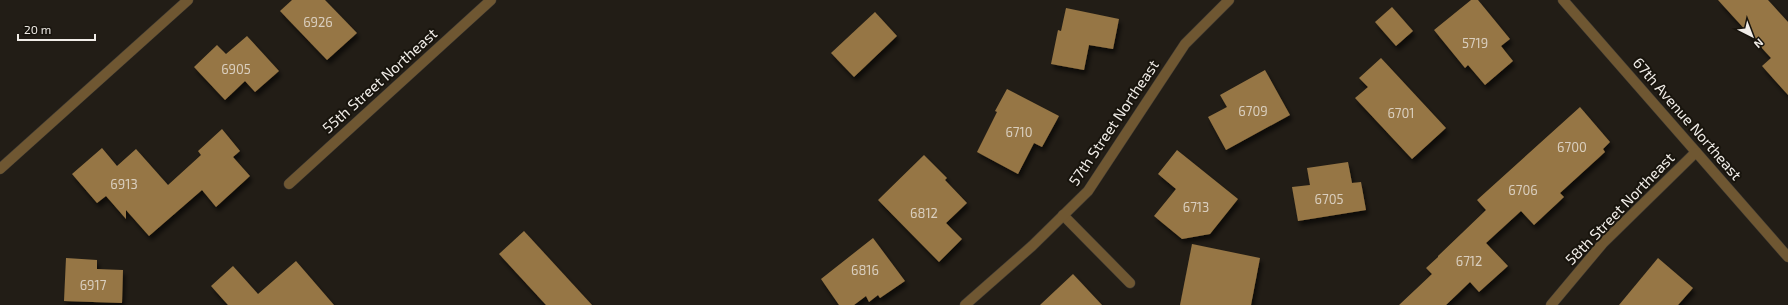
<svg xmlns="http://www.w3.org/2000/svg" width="1788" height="305" font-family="'Exo 2',sans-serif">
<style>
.building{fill:#967645;filter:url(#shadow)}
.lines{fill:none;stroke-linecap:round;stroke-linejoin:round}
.minor-casing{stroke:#3f3a33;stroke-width:11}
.minor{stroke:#6f5732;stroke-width:10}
.labels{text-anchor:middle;stroke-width:4;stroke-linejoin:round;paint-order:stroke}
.number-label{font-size:13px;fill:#dacfbf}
.street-label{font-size:15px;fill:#f1ede8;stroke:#18140d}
</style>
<defs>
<filter id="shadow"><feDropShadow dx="2.5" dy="4.5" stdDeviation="2" flood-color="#0009"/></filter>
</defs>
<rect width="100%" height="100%" fill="#221d16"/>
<g class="building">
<path d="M292,0H325L357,33L327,60L280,11Z"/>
<path d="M1471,0H1478L1510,39L1501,46L1513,61L1485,85L1468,65L1465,68L1434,30Z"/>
<path d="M1718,0H1768L1788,22V95L1762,66L1771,58Z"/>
<path d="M1392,7L1413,31L1396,46L1375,22Z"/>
<path d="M1066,8L1119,19L1113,49L1089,45L1084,70L1051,64L1058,30L1061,31Z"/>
<path d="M875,12L897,36L854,77L831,53Z"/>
<path d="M247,36L279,71L255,92L245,81L225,100L194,67L217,45L226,54Z"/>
<path d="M1381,58L1446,128L1412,159L1355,98L1368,87L1359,78Z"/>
<path d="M1265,70L1290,115L1226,150L1208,117L1227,107L1220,95Z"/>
<path d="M1007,89L1059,116L1042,147L1034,143L1018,174L977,152L997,112L995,111Z"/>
<path d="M1580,107L1610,142L1603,149L1605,152L1560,193L1564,197L1534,225L1521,211L1486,243L1508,266L1479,292L1470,282L1446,305H1399L1432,274L1426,268L1438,257V256L1486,210L1477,200Z"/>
<path d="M222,129L240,151L233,157L250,176L216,207L202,190L149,236L126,210V219L106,196L97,203L72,174L102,148L117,166L136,149L168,185L201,155L198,151Z"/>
<path d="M1177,150L1238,199L1210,234L1182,239L1154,216L1176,189L1158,174Z"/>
<path d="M924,155L947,178L945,180L967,203L946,223L962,239L939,262L878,200Z"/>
<path d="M1348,162L1352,183L1361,182L1366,210L1298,221L1292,187L1310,185L1307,168Z"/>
<path d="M524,231L592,305H546L499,254Z"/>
<path d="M873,238L905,281L880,298L878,295L869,302L866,296L854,305H839L821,279Z"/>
<path d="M1192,244L1260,258L1251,305H1180Z"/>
<path d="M66,258L97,260V269L123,270L122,303L64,301Z"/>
<path d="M1658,258L1693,288L1678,305H1619Z"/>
<path d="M296,261L334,305H228L211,286L233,266L258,294Z"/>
<path d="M1073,274L1102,305H1040Z"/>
</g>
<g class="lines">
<g class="minor-casing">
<g id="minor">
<path d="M1563,0L1788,257"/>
<path d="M0,169L188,0"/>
<path d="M289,184L491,0"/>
<path d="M1063,215L1130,283"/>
<path d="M965,305L1032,246L1088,191L1185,44L1229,0"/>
<path d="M1551,305L1603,243L1696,152"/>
</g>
</g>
<use href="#minor" class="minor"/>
</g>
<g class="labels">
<g class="number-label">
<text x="318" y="27">6926</text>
<text x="1475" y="48">5719</text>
<text x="236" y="74">6905</text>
<text x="1253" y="116">6709</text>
<text x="1401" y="118">6701</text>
<text x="1019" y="137">6710</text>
<text x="1572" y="152">6700</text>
<text x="124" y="189">6913</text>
<text x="1523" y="195">6706</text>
<text x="1329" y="204">6705</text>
<text x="1196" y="212">6713</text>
<text x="924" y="218">6812</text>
<text x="1469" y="266">6712</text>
<text x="865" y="275">6816</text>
<text x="93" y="290">6917</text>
</g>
<g class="street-label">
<text transform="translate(380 81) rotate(-42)" y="5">55th Street Northeast</text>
<text transform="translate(1687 119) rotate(49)" y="5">67th Avenue Northeast</text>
<text transform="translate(1114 123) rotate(-56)" y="5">57th Street Northeast</text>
<text transform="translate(1620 209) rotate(-46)" y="5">58th Street Northeast</text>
</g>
</g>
<g transform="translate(1752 36) rotate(138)" stroke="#18140d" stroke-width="3" paint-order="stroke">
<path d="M0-3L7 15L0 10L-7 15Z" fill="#f1ede8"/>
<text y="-6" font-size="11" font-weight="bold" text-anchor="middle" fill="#f1ede8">N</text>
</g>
<path d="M18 34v6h77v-6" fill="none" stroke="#f1ede8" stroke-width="2"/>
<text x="24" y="34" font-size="12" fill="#f1ede8" stroke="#18140d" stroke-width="3" paint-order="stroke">20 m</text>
</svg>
